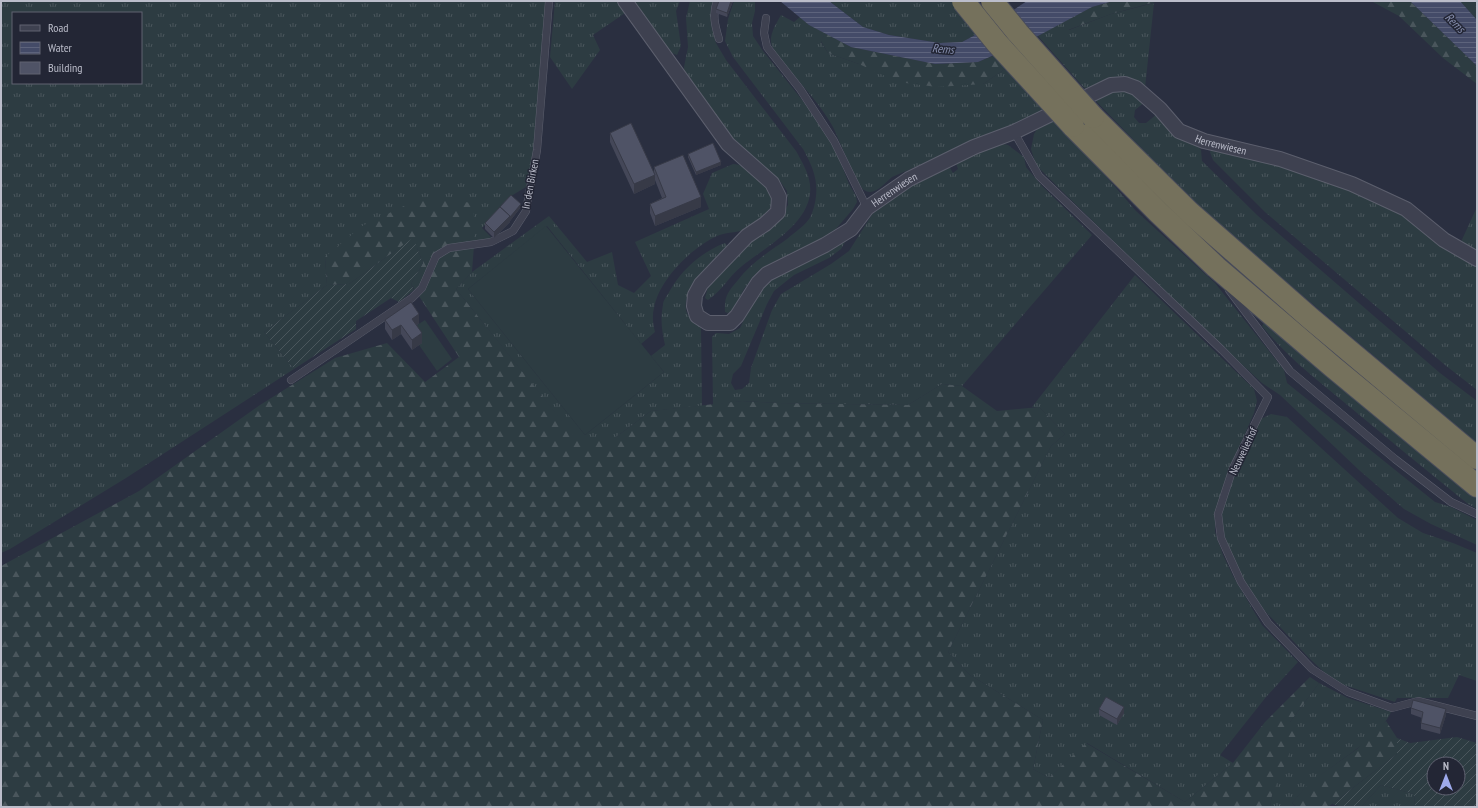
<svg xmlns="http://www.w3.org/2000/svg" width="1478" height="808" font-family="'PT Sans Narrow',sans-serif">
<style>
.grass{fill:url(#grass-tufts);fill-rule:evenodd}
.forest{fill:url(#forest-firs)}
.garden{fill:url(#garden-furrows);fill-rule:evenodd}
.pitch{fill:#2d3c42}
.water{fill:url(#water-rules)}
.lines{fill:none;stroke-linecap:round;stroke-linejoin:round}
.lane-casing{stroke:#5c5f6d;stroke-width:8}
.street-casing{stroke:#5c5f6d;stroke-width:16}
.highway-casing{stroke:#494c5a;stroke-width:24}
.lane{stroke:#3e4150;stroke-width:7}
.street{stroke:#3e4150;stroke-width:14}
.highway{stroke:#75715c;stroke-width:22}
.highway-bridge-casing{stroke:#494c5a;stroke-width:24;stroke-linecap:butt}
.highway-bridge{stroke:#75715c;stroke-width:22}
.wall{fill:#444758}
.shaded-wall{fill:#373a47}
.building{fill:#4f5366;stroke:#373a47}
.labels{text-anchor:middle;stroke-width:3;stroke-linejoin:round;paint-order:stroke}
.street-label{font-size:11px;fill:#bbbdca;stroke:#232635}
.water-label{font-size:12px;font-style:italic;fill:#868ead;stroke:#232635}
</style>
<defs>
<pattern id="grass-tufts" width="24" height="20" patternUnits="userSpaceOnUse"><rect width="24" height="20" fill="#2d3c42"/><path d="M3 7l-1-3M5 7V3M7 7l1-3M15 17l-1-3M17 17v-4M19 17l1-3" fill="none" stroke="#4a565c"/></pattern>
<pattern id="forest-firs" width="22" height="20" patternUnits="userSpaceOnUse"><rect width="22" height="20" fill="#2d3c42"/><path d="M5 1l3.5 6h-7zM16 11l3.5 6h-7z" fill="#4a565c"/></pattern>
<pattern id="garden-furrows" width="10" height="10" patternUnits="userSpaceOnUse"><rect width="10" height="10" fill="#2d3c42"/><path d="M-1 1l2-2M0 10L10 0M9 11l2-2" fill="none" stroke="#4a565c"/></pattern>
<pattern id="water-rules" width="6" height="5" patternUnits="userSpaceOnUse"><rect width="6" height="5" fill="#444b68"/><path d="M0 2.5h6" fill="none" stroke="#5d637c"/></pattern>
</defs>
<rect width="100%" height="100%" fill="#2a2f40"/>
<g class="grass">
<path d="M1,1H546L534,150L526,187L511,196L482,228L493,239L474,242L325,257L327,285L264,332L294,369L126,478L10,549L1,553ZM13,13H141V83H13Z"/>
<path d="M555,1H621L628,11L593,35L600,50L572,89L550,57Z"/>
<path d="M633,1H680L676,11L681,46L677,55L666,51Z"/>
<path d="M690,1H714L712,28L716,43L726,60L796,151C801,160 806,168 809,179C819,219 768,245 742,266C729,276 722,291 708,300L705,298L708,287L727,261L781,216L788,205L787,191L777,177L757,162L735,142L684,78V67L688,47L686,18Z"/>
<path d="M734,1H755V11L752,23L753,36L763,51L818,120L835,148L849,184L856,196L857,202L853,209L835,230L826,238L764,268L753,277L744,289L733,310L728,313L725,312C724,296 728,292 738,280C751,263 770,251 787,239C795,232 806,225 811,216C812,213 813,210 814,207C820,184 814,169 803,149L733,57L725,41L728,19Z"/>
<path d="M829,1H952L979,33L962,42L940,43L889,35L863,27Z"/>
<path d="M1154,3L1145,88C1126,67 1106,79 1086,90L1038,36L1062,22L1069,30L1111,14Z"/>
<path d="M781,15L794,22L800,17L809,25L825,33L821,42L828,53L859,64L983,84L1005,69L1043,110L1011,126L892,177C885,183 874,197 864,190C858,187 838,137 833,127C823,108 802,85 788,68C783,62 776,54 772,46C768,36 776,24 781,15Z"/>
<path d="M1122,90L1136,94L1145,102L1135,110L1134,117L1139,123H1146L1157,114L1194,142L1201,150L1202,161L1257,215L1440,373L1477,401V443L1219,225L1149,156L1095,100L1110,92Z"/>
<path d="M1051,116L1084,151L1136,211L1215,283L1284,370L1287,383L1435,502L1451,507L1477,520V545L1431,524L1404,509L1359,470L1280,395L1262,383L1207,332L1066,195L1036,165L1031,149L1034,134L1041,123Z"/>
<path d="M998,143L1008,145L1024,157L1026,167L1042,186L1092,235L962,386L942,384L908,405L778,403L742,401L713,405L712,337L716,333L729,334L740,328L753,301L764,284L787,268L843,239L845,242L841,249L829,258L794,275L774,291L767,304L741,366L733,374L731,383L735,390L742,389L749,383L751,368L772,310L781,294L831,264L849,251L873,213L916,181L944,164L950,168L953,173L958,169L956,163Z"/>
<path d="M1214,147L1263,157L1376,200L1408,218L1477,263V390L1445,365L1265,212L1213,160L1210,152Z"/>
<path d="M733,164C741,164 745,168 752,173C756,175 761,178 764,182C772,191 775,205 766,215C762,219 752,227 747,229C737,233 726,232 717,236C691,248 659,280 654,308C652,316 653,324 655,332L641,344L547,226L468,289L585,435L664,372L651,356L665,345C662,332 660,319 663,305C663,301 666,297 668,294C680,271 701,252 725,243L727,246C714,260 676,294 688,315C690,320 698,324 701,328L702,406L651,411L616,437L575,438L456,289L472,272L549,216L587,262L612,252L618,285L634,293L651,276L635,242L709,209L703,194L712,173Z"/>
<path d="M1477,207V253L1460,244Z"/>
<path d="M1135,275L1254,389L1257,401L1254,413L1226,478L1215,514V532L1223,555L1233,576L1262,625L1298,662L1266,697L1220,755L1233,763L1185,802L1087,743L1049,778L1033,769L1043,720L970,675L948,652L1051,446L1065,434L1039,407H1032Z"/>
<path d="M1264,323L1477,498V509L1468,504C1427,471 1386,437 1345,403C1316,379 1286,356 1262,326Z"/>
<path d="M1271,414L1287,417L1398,518L1423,533L1453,543L1477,553V681L1459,675L1448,698H1397L1395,702L1338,683L1326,674L1309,658L1265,611L1242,579L1224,536L1221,513L1232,479L1261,419Z"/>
<path d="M1319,683L1348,698L1391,712C1379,739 1334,763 1311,783C1304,788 1298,797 1292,803L1296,807H1270L1272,795L1290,722Z"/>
<path d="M1381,785L1414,794L1415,807H1361Z"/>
</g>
<g class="forest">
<path d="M1113,1H1159L1111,14L1068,30L1062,22L1092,7Z"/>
<path d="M1371,1H1410L1477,66V84L1443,58L1399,16Z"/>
<path d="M1459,1H1477V20L1460,1Z"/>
<path d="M825,33L851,47L935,64L978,62L995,55L1005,69L983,84L937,87L898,82L859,64L828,53L821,41Z"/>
<path d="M423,197L473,203L475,232L472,272L456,289L575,437H616L651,411L742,401L778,403L908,405L942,384L962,386L997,411L1039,407L1065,434L1051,446L948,652L970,675L1043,720L1033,769L1049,778L1086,743L1185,802L1233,763L1265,722L1310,677L1319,683L1290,722L1297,735L1272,795L1270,807H1V566L139,491L260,405L335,358L387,343L425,382L459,357L411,284L423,263L413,238L349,284L327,285L325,257L362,226Z"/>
<path d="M1386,721L1397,738V754L1328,807H1297L1292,803L1309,783L1357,749Z"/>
</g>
<g class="garden">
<path d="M413,238L423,263L411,284L414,290L399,302L391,298L356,321V329L294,369L264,332L327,285L349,284Z"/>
<path d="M1457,737L1477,743V807H1415L1414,794L1381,785L1361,807H1343L1332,804L1397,754V738L1410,743ZM1434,764H1458V788H1434Z"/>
</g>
<g class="pitch">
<path d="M546,226L664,372L585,435L468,289Z"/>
<path d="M425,320L452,359L437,371L419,345L412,328Z"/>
</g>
<g class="water">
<path d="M780,1H829L863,27L889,35L940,43L962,42L979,33L1027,1H1113L1092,7L1038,36L978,62L935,64L851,47L809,25Z"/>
<path d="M1410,1H1460L1477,20V66Z"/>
</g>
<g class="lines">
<g class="lane-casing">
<g id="lane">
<path d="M717,1C712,14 715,26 719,39"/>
<path d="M766,18L764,33L767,47L800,89L834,141L867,208"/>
<path d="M1014,132L1039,176L1222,350L1268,397L1233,468L1218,514L1221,538L1241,582L1268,623L1312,669L1348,692L1392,708L1418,701L1477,716"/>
<path d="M1229,290L1290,371L1395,459L1451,502L1477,514"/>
<path d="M291,380L412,298L422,288L436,256L449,248L491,242L513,231L526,211L537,150L549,1"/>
</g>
</g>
<g class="street-casing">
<g id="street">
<path id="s1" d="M625,1L728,144L772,183L779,197L778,212L765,224L747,236L701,284L695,295L694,306L697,316L708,323H730L737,316L758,283L767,274L825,245L851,229L867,208L909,179L974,147L1014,132L1111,85L1125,84L1136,88L1160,109L1179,131L1204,141L1280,159L1352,184L1406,209L1444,240L1477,259"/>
</g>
</g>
<g class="highway-casing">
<g id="highway">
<path d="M1093,117L1189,212L1310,318L1477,458"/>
<path d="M1073,126L1158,212L1216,267L1333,367L1477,486"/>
</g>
</g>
<use href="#lane" class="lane"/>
<use href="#street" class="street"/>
<use href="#highway" class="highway"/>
<g class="highway-bridge-casing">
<g id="highway-bridge">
<path d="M963,1L997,43L1073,126"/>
<path d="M992,1L1018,33L1093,117"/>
</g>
</g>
<use href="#highway-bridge" class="highway-bridge"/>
</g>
<g class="wall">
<path d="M719,1H733L727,17L716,13V9Z"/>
<path d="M610,133L654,172V167L701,207L655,226L650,213V204L662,198L655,180V184L634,194L610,142Z"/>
<path d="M688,154L721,165L696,175L688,157Z"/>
<path d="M521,207L510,221V222L494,238L485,229V223Z"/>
<path d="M385,320L419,323L417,325L422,343L412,350L401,334L392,340L385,329Z"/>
<path d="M1411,708L1446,715L1440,734L1421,729V723L1422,718L1411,714Z"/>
<path d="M1099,709L1124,713L1117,725L1099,715Z"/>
</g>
<g class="shaded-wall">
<path d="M731,1H733L727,17V13Z"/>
<path d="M721,162V165L696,175V172Z"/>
<path d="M655,175V184L634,194V184Z"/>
<path d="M701,197V207L655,226V216Z"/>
<path d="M521,204V207L510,221V222L494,238V232Z"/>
<path d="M419,314V323L412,328V319Z"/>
<path d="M401,325V334L392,340V330Z"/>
<path d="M422,333V343L412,350V340Z"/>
<path d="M1124,707V713L1117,725V719Z"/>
<path d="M1446,709V715L1440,734V728Z"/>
</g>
<g class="building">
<path d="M719,1H731L727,13L716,9Z"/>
<path d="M631,123L655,175L634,184L610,133Z"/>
<path d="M713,143L721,162L696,172L688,154Z"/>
<path d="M683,155L701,197L655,216L650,204L666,197L654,167Z"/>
<path d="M511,195L521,204L510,217V216L500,207L498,209Z"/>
<path d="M500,207L510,216L494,232L485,223Z"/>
<path d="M411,302L419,314L412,319L422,333L412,340L401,325L392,330L385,320Z"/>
<path d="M1106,697L1124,707L1117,719L1099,709Z"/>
<path d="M1413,700L1446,709L1440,728L1421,723L1423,712L1411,708Z"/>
</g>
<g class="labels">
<g class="street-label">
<text dy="4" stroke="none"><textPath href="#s1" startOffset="1029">Herrenwiesen</textPath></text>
<text transform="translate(530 184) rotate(-79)" y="4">In den Birken</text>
<text dy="4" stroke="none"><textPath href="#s1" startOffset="657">Herrenwiesen</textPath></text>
<text transform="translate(1243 451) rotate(-65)" y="4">Neuweilerhof</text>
</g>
<g class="water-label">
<text transform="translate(1455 23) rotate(45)" y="4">Rems</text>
<text transform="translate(943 49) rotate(5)" y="4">Rems</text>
</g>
</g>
<rect width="1478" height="808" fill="none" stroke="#bbbdca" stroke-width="4"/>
<rect x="12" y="12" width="130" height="72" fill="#232635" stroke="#606271"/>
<rect x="20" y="25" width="20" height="6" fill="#3e4150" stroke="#606271"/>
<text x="48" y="32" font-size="12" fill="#bbbdca">Road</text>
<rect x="20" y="42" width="20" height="12" fill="url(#water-rules)" stroke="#606271"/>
<text x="48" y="52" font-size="12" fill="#bbbdca">Water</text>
<rect x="20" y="62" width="20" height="12" fill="#4f5366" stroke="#606271"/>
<text x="48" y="72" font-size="12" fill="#bbbdca">Building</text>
<g transform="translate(1446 776)"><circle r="19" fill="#232635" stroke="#606271"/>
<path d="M0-3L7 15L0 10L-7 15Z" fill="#9eaaec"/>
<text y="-6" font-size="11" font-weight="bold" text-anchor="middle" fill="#bbbdca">N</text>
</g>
</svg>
